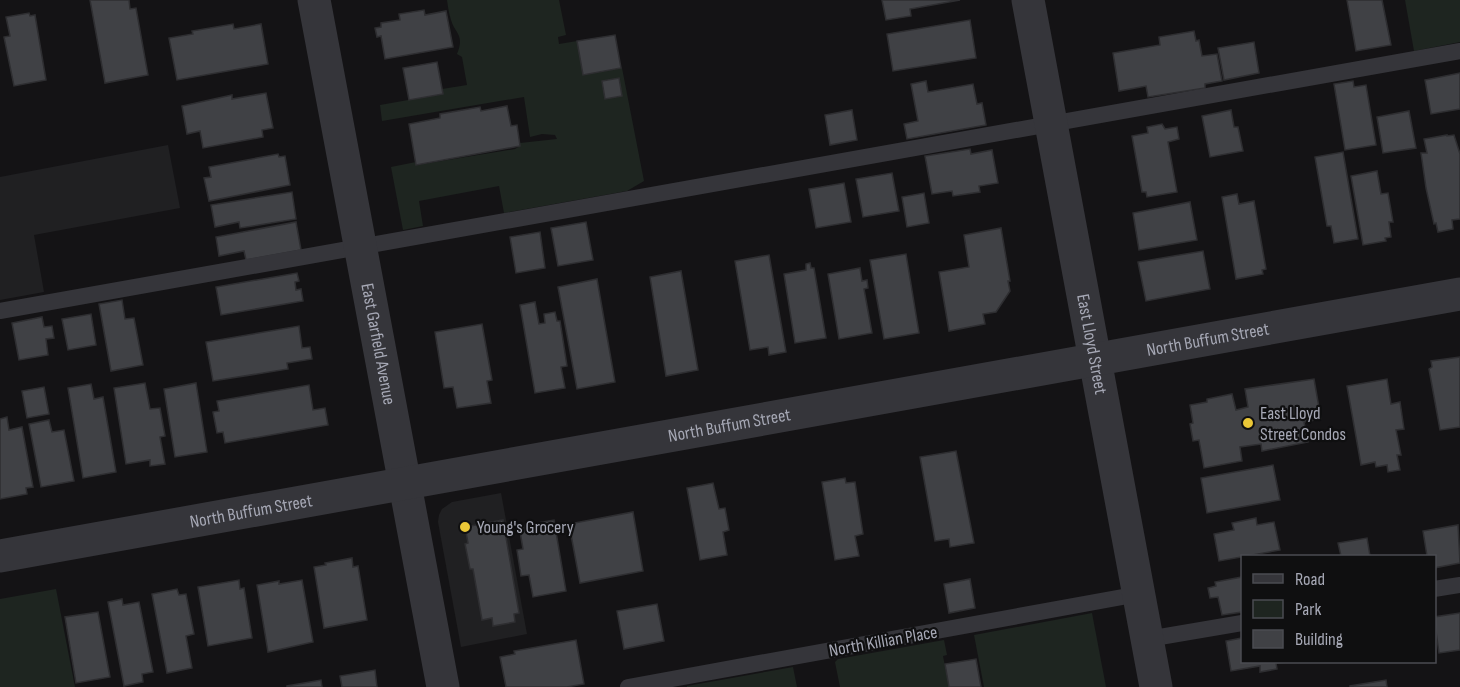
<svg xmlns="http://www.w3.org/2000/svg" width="1460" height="687" font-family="'Sofia Sans Condensed',sans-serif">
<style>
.built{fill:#202022}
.green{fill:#1e2520}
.building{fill:#404145;stroke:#2e2e31;stroke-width:1.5}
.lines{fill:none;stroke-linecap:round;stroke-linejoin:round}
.lane{stroke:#35353a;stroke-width:16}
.street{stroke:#35353a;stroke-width:33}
.poi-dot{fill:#eac737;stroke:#0f0f10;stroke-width:2}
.labels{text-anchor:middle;stroke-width:4.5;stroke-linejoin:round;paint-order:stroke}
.street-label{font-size:18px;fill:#a6a8b5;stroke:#0f0f10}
.poi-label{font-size:18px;fill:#a6a8b5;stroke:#0f0f10;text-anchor:start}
</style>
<rect width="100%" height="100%" fill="#141315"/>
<g class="built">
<path d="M168,145L180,208L34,235L44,292L0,300V177Z"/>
<path d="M501,493L527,634L461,647L438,522L439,515L442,509L452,502Z"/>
</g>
<g class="green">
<path d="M447,0H559L566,35L558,37L559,44L577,41L583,75L622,68L644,181L627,191L504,213L499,186L419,201L423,226L403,230L391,167L416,162L417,165L515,149L520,146V143L557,139L555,135L542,134L530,137L524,97L382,121L380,105L442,94V89L467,85L462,57L457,54C465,34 455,34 451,20C449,14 448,7 447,0Z"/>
<path d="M1405,0H1460V42L1414,51Z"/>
<path d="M56,589L75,687H0V599Z"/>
<path d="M1092,613L1106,687H984L974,635Z"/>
<path d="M944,640L947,655L943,656L949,687H840L835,662L838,659Z"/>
<path d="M793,667L797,687H687V686Z"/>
</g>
<g class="building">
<path d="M90,0H129L130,9L136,8L148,75L105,83Z"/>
<path d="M882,0H960L910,9L911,16L886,20Z"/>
<path d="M1347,0H1382L1391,45L1356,51Z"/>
<path d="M424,10L425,15L446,11L453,47L385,59L381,36L377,37L375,28L381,27V23L400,20L399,14Z"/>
<path d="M29,13L30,16L35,15L46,80L14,86L4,37L10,36L6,17Z"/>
<path d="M970,20L976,58L893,71L887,34Z"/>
<path d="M233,24L234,29L261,24L268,64L177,80L169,38L193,34L192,31Z"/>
<path d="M1194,31L1196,41L1199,40L1202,56L1217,54L1222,81L1205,84V88L1148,97L1146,86L1119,91L1113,53L1160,45L1159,37Z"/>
<path d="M615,35L621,68L583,75L577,41Z"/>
<path d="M1254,42L1259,73L1224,80L1218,48Z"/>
<path d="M437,62L443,94L409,100L403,68Z"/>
<path d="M1460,73V109L1431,114L1425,80Z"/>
<path d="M619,78L622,96L605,99L602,81Z"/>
<path d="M926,81L928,92L973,84L977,104L982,103L986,125L907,139L904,124L918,121L911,84Z"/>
<path d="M1353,81L1354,87L1366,85L1376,145L1345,150L1334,84Z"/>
<path d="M266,93L273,128L262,130L263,137L203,148L200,131L187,134L182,106L232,95V99Z"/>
<path d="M507,106L511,126L517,125L520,146L416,165L409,124L440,118V114L480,107L481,111Z"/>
<path d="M852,110L857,140L830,145L825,115Z"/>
<path d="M1231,110L1234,127H1238L1243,151L1210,157L1202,116Z"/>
<path d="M1409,111L1416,148L1383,153L1377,117Z"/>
<path d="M1162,124L1165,129L1177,127L1179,139L1168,142L1177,192L1147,197L1146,192H1142L1132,136L1148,133L1147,127Z"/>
<path d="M1447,135V136L1454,135L1460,154V219L1452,220L1453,229L1438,232L1436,223L1434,224L1426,188L1421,153H1427L1424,139Z"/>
<path d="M970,149L971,154L992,150L998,183L979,186L980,192L953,196L952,191L932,194L925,156Z"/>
<path d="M1343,152L1358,239L1334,243L1331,226H1327L1315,157Z"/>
<path d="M278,154L279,157L285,156L290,185L209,201L204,178L211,177L209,167Z"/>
<path d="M1377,171L1381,194L1388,193L1393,222H1389L1391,237L1385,238L1386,241L1363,245L1351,176Z"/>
<path d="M892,173L899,211L863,217L856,179Z"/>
<path d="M844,183L851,222L816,228L809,189Z"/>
<path d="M292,192L296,219L240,228L239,222L215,227L211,205Z"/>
<path d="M924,193L929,223L907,227L902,197Z"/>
<path d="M1237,194L1239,204L1254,201L1266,269L1262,270L1263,274L1236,279L1222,197Z"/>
<path d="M1190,202L1197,240L1139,250L1133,213Z"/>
<path d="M296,222L301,250L246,260L244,251L219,256L216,237Z"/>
<path d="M586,222L593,260L558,266L551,228Z"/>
<path d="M1001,228L1010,281H1008L1010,291L996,312L983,314L985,324L949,331L939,272L969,267L964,235Z"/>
<path d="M540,232L545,268L516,273L510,237Z"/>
<path d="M1203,251L1210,289L1146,301L1138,262Z"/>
<path d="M906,254L919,333L884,339L870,260Z"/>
<path d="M769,255L786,352L769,355L768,347L750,350L735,261Z"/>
<path d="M810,263L811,268H814L826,338L795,343L784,274L806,270V264Z"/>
<path d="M860,268L862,281L867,280L868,288L864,289L872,333L839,339L828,274Z"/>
<path d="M681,271L698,370L666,376L650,277Z"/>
<path d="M297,273L299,281L295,282L296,290L301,289L303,301L221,315L216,287Z"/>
<path d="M597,279L615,382L577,389L558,287Z"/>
<path d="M122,300L125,319L134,318L143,365L111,371L99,304Z"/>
<path d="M535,302L539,324L545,323L544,314L555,312L557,321H560L567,366L561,367L565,388L535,393L520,305Z"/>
<path d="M91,314L96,345L68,350L62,319Z"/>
<path d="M42,317L44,327L52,326L54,338L46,339L48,355L19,360L12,323Z"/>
<path d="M482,324L492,380L487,381L491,403L457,408L453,387L444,388L435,332Z"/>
<path d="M299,326L302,348L310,347L312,359L287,363L288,369L213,381L206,342Z"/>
<path d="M1460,357V427L1440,430L1429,369L1432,367L1431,361Z"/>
<path d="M1314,379L1321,419L1304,422L1308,442L1262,451L1261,444L1240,447L1242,461L1204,468L1199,440L1193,441L1190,424L1193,423L1190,405L1207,402V399L1232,394L1236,410L1248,407L1245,389Z"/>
<path d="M1387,379L1391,404L1400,402L1404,429L1396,430L1401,455H1397L1400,470L1388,472L1387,465L1376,467L1375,462L1361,465L1347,386Z"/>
<path d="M145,383L150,409L160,408L165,436L160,437L165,464L150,466V460L126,464L114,388Z"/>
<path d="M196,383L207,452L175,457L164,389Z"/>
<path d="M91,384L94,399L103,397L116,472L83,478L68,388Z"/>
<path d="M309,385L313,410L325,408L328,425L225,443L223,432L217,433L213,412L219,411L217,401Z"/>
<path d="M44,387L49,414L27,418L22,391Z"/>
<path d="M7,417L9,430L22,427L33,487L26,488L27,494L0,499V419Z"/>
<path d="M49,420L52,432L64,430L74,481L41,487L29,424Z"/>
<path d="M956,451L974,543L950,547L949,539L935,541L920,457Z"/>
<path d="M1273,465L1280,500L1207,513L1201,478Z"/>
<path d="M845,478L846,483L855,482L863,534L855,536L859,556L835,560L822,482Z"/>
<path d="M713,483L719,509L725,508L729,530L723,532L727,555L700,560L687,488Z"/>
<path d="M633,512L643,571L580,583L569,524Z"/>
<path d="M1256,518L1257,525L1274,522L1280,550L1219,561L1214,534L1234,530L1232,523Z"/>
<path d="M503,520L519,613L514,614L515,622L493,626L492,618L482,620L473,569H470L465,544L468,543L465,527Z"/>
<path d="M554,520L566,591L533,597L529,575L521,576L517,550L523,549L519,526Z"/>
<path d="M1458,525L1460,563L1434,568V556H1427L1423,531Z"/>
<path d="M1367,538L1370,556H1341L1338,543Z"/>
<path d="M352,558L353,567L358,566L367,620L324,628L314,567L326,565L325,563Z"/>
<path d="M1242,577V612L1222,615L1218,597L1210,598L1208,588L1216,586L1215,582Z"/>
<path d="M970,579L975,608L949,613L944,584Z"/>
<path d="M239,580L240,589L244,588L252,638L208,646L198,587Z"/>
<path d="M302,580L313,642L268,652L257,585L279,581V584Z"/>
<path d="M177,589L179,595L186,594L194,634L186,636L192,668L167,673L152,594Z"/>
<path d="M122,599L123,605L139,602L153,672L142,674L143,682L124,686L108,602Z"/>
<path d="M657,604L664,641L624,649L617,611Z"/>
<path d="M98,612L110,677L76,683L65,617Z"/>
<path d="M1460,613V650L1439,653L1434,617Z"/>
<path d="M1242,638V662H1288L1276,663L1277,669L1260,672V666L1231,671L1226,641Z"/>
<path d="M576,640L584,684L567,687H506L500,657L515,654L514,651Z"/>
<path d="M976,659L981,687H949L945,664Z"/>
<path d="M375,670L377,687H342L340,676Z"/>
<path d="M321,680L322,687H287V686Z"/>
<path d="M1386,680L1387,687H1350V686Z"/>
</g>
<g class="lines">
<g class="lane">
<path d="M0,311L1460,51"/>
<path d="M1434,589L1460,585"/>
<path d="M1148,639L1242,623"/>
<path d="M628,687L1139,594"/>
</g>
<g class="street">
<path id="s1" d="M314,0L443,687"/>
<path id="s2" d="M1028,0L1156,687"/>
<path id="s3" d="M0,556L1460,294"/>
</g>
</g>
<g class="poi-dot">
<circle cx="1248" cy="423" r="6"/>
<circle cx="465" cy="527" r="6"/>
</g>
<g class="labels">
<g class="street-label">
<text dy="6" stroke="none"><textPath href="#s3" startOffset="1227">North Buffum Street</textPath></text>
<text dy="6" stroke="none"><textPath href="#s1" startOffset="350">East Garfield Avenue</textPath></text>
<text dy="6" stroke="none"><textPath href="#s2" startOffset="350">East Lloyd Street</textPath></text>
<text dy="6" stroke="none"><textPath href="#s3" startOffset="741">North Buffum Street</textPath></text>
<text dy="6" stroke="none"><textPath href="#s3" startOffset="255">North Buffum Street</textPath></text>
<text transform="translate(883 641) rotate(-10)" y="6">North Killian Place</text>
</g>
<g class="poi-label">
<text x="1260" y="419">East Lloyd<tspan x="1260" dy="21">Street Condos</tspan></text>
<text x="477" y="533">Young's Grocery</text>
</g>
</g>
<rect x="1241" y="555" width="195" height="108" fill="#0f0f10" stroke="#4b4c52" stroke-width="1.5"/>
<rect x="1253" y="574" width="30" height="9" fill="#35353a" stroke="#4b4c52" stroke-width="1.5"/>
<text x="1295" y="585" font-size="18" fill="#a6a8b5">Road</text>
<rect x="1253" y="600" width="30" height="18" fill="#1e2520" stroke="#4b4c52" stroke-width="1.5"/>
<text x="1295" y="615" font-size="18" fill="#a6a8b5">Park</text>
<rect x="1253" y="630" width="30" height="18" fill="#404145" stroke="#4b4c52" stroke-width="1.5"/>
<text x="1295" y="645" font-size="18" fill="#a6a8b5">Building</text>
</svg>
